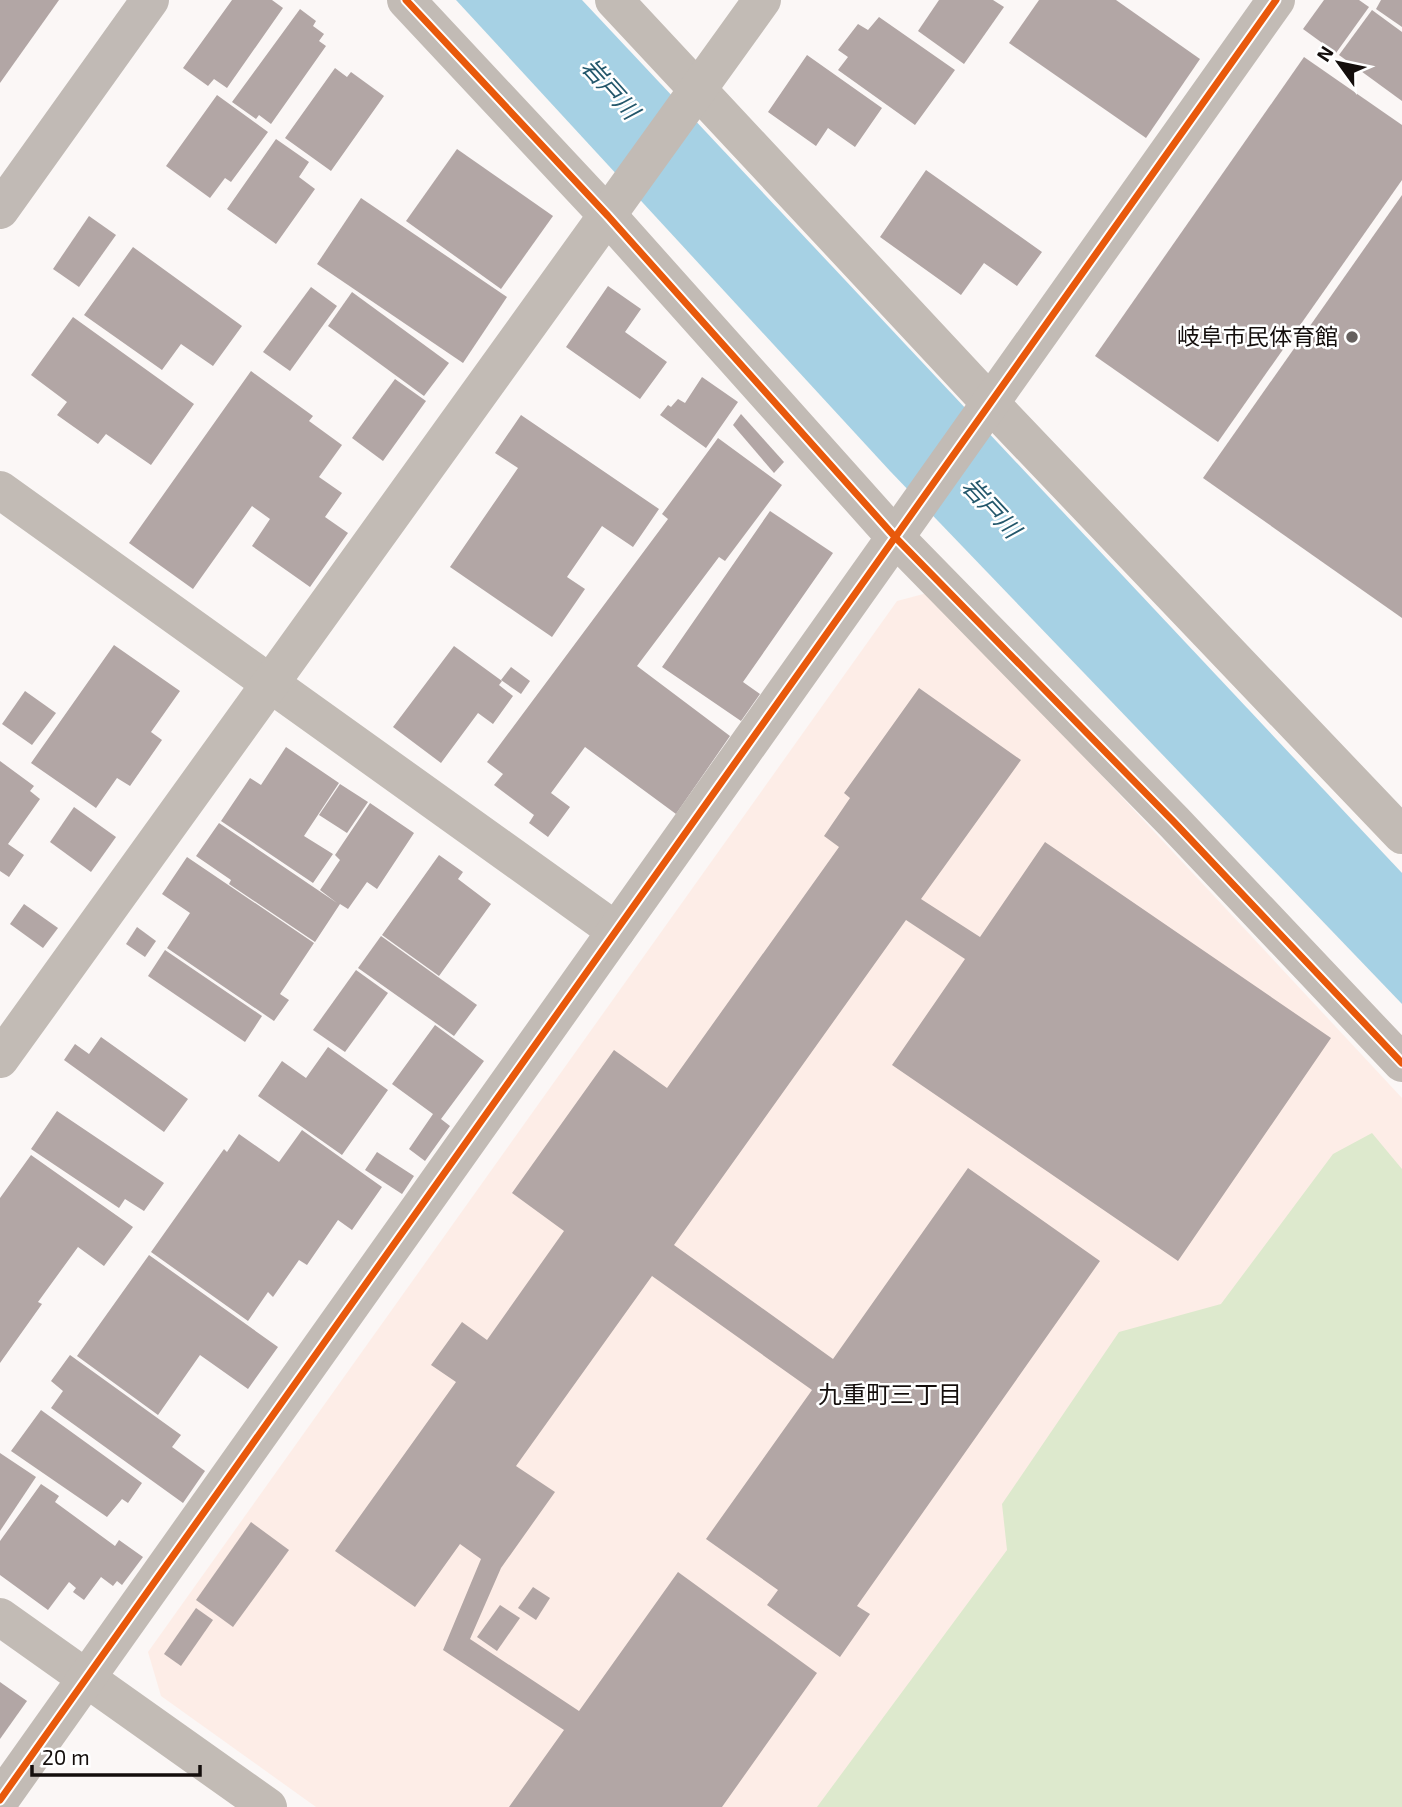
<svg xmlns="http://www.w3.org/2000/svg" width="1402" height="1807" font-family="'Exo 2','Noto Sans JP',sans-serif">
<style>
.built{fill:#fdede7}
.green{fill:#dde9cd}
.water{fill:#a6d1e4}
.building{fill:#b2a6a5}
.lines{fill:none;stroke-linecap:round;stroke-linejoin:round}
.street{stroke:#c2bbb5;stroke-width:38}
.secondary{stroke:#c1bab5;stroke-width:38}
.cycleway-casing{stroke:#fff;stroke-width:11}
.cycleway{stroke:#e8590c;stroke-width:7}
.poi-dot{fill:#65605e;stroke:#fff;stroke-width:2.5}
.labels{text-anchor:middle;stroke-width:5;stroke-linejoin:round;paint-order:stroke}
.poi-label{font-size:23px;fill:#140e0c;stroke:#fff;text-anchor:end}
.water-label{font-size:24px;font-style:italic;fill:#23576b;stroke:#fff}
.neighbourhood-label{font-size:24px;fill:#140e0c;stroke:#fff}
</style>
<rect width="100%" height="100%" fill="#fbf7f6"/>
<path class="built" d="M931,592L1402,1098V1807H316L161,1696L148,1652L897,601Z"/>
<path class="green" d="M1372,1133L1402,1169V1807H817L1007,1550L1002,1504L1119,1332L1221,1304L1333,1154Z"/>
<path class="water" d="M456,0H582L1402,873V1004L890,471Z"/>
<g class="building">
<path d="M0,0H59L0,83Z"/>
<path d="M232,0H272L283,8L227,88L214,79L208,86L183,68Z"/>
<path d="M939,0H993L1004,7L964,64L918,31Z"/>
<path d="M1039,0H1116L1200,59L1146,138L1009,43Z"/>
<path d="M1324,0H1359L1369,7L1336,53L1303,29Z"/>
<path d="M1381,0H1402V27L1376,9Z"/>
<path d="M300,9L316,21L313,26L324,34L319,41L326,46L271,124L259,115L256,119L232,102Z"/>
<path d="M1372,10L1402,32V101L1339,55Z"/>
<path d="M879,17L955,70L915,125L838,70L848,57L838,50L858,24L868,30Z"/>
<path d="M807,55L882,108L855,147L828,128L816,146L768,112Z"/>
<path d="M1304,57L1402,125V180L1218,442L1095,356Z"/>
<path d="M335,68L347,77L351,72L384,96L331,171L285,138Z"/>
<path d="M217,95L268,132L231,182L225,178L210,198L166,166Z"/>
<path d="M276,139L309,162L299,177L315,189L276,244L227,209Z"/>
<path d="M457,149L553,216L501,289L406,221Z"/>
<path d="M926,170L1042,252L1017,286L984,263L961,295L880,237Z"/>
<path d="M1402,195V618L1203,478Z"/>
<path d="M361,198L507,297L463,363L317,264Z"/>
<path d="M89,216L116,235L79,287L53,269Z"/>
<path d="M133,247L242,326L213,366L181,344L162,370L84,315Z"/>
<path d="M608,286L641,309L625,332L667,362L640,399L566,347Z"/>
<path d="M311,287L337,306L290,371L263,352Z"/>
<path d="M352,292L449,363L424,396L328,326Z"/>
<path d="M73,317L194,404L151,465L106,434L98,444L57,415L67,402L31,375Z"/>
<path d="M251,371L313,416L309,421L342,445L319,477L342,493L325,517L348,533L310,587L252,546L270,519L252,506L193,589L129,543Z"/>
<path d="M702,377L738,402L706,448L660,415L668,405L671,407L678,399L685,403Z"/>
<path d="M395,379L426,401L383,461L352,438Z"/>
<path d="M741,414L784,462L774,473L733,425Z"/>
<path d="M521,415L659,509L633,547L602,526L567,577L585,589L552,637L450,567L518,468L495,453Z"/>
<path d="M718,438L782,485L725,561L719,557L637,666L730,736L676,814L585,747L551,793L570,807L548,837L529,823L534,815L494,785L503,774L487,762L668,519L662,514Z"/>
<path d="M770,511L833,553L743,682L760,694L741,721L662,667Z"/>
<path d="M114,645L180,691L151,732L162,740L130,786L117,778L96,808L31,763Z"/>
<path d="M454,646L502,681L499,685L513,696L493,724L478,713L441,763L393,727Z"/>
<path d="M511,667L530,681L521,694L501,680Z"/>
<path d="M919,688L1021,760L921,899L980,937L1045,842L1331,1038L1178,1261L892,1065L965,959L906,920L674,1245L833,1359L968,1168L1100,1261L857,1606L870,1614L840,1657L767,1605L778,1590L706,1539L812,1390L652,1276L516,1466L555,1492L501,1568L470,1639L579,1711L678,1572L817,1673L722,1807H509L564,1730L443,1650L481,1559L460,1544L415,1607L335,1551L456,1382L431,1365L462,1322L487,1340L564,1231L512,1193L614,1050L667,1088L839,847L824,836L850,798L844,793Z"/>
<path d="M25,691L56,713L32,745L2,724Z"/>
<path d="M286,747L339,783L304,836L333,854L313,883L221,821L250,778L261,785Z"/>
<path d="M0,761L34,786L30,791L40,799L8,844L24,855L9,877L0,871Z"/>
<path d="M340,784L368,802L347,833L319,815Z"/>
<path d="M370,803L414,833L377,889L367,882L348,909L340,904L315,942L229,884L231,880L196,856L219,823L337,903L320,890L340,860L335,855Z"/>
<path d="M74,807L116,837L91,872L50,842Z"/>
<path d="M439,855L463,872L458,879L491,904L439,976L382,935Z"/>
<path d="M187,857L314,943L280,994L289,1000L274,1021L167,948L190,913L162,894Z"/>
<path d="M24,904L58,928L43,948L10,924Z"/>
<path d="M137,927L156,941L145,957L126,944Z"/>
<path d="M381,936L477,1005L454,1036L358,968Z"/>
<path d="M165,950L262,1016L245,1042L148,976Z"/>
<path d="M356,970L388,993L345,1052L313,1030Z"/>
<path d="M435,1025L484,1061L441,1119L450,1126L425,1161L409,1149L433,1114L392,1084Z"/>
<path d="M101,1037L188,1099L164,1132L64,1060L75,1044L89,1054Z"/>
<path d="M328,1047L388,1090L342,1155L258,1096L282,1061L306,1078Z"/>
<path d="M57,1111L164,1183L144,1211L125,1199L119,1208L31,1149Z"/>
<path d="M302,1130L382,1187L352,1230L338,1220L307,1265L299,1260L273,1297L268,1292L248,1321L151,1252L224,1149L227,1152L239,1134L279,1162Z"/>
<path d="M377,1152L414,1176L402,1194L365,1170Z"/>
<path d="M31,1155L133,1227L104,1266L78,1247L38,1302L42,1304L0,1363V1198Z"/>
<path d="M149,1255L278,1347L248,1389L200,1355L158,1415L77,1356Z"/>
<path d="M70,1355L181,1435L172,1447L205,1471L183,1503L51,1408L63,1391L51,1381Z"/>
<path d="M41,1410L142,1483L128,1503L122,1499L107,1517L11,1451Z"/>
<path d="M0,1453L36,1477L0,1531Z"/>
<path d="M41,1484L59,1496L55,1502L115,1546L119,1540L143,1557L122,1585L117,1581L113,1586L101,1577L84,1600L73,1592L76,1588L69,1582L48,1610L0,1575V1541Z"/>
<path d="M251,1522L289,1550L233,1627L196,1600Z"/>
<path d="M533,1587L550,1598L536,1620L518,1608Z"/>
<path d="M500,1605L520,1618L497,1651L477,1637Z"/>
<path d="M196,1608L213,1620L181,1666L164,1654Z"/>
<path d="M0,1682L27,1701L0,1739Z"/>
</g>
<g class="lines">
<g class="street">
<path d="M406,0L608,216L895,537L1174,822L1402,1063"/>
<path d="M614,0L990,403L1402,835"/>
<path d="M0,490L616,931"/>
<path d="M0,1059C252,705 509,354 762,0"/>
<path d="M0,1617L268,1807"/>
<path d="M0,1800L1276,0"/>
</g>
<path class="secondary" d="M0,210L150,0"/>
<g class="cycleway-casing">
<g id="cycleway">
<path d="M406,0L608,216L895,537L1174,822L1402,1063"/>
<path d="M0,1800L1276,0"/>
</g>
</g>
<use href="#cycleway" class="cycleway"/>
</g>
<circle class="poi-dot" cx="1352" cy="337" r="7"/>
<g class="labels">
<g class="poi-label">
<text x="1338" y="345">岐阜市民体育館</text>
</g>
<g class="water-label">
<text transform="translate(610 89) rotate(48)" y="8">岩戸川</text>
<text transform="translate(991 508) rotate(47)" y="8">岩戸川</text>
</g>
<g class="neighbourhood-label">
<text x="890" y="1403">九重町三丁目</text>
</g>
</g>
<g transform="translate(1339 63) rotate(303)" stroke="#ffffff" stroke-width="5" paint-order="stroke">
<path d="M0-5L12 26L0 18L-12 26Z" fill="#140e0c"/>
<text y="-10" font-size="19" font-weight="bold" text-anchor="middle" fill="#140e0c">N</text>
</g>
<path d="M32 1765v10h168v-10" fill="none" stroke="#140e0c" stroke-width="3.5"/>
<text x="42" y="1765" font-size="21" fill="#140e0c" stroke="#ffffff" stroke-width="5" paint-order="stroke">20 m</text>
</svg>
